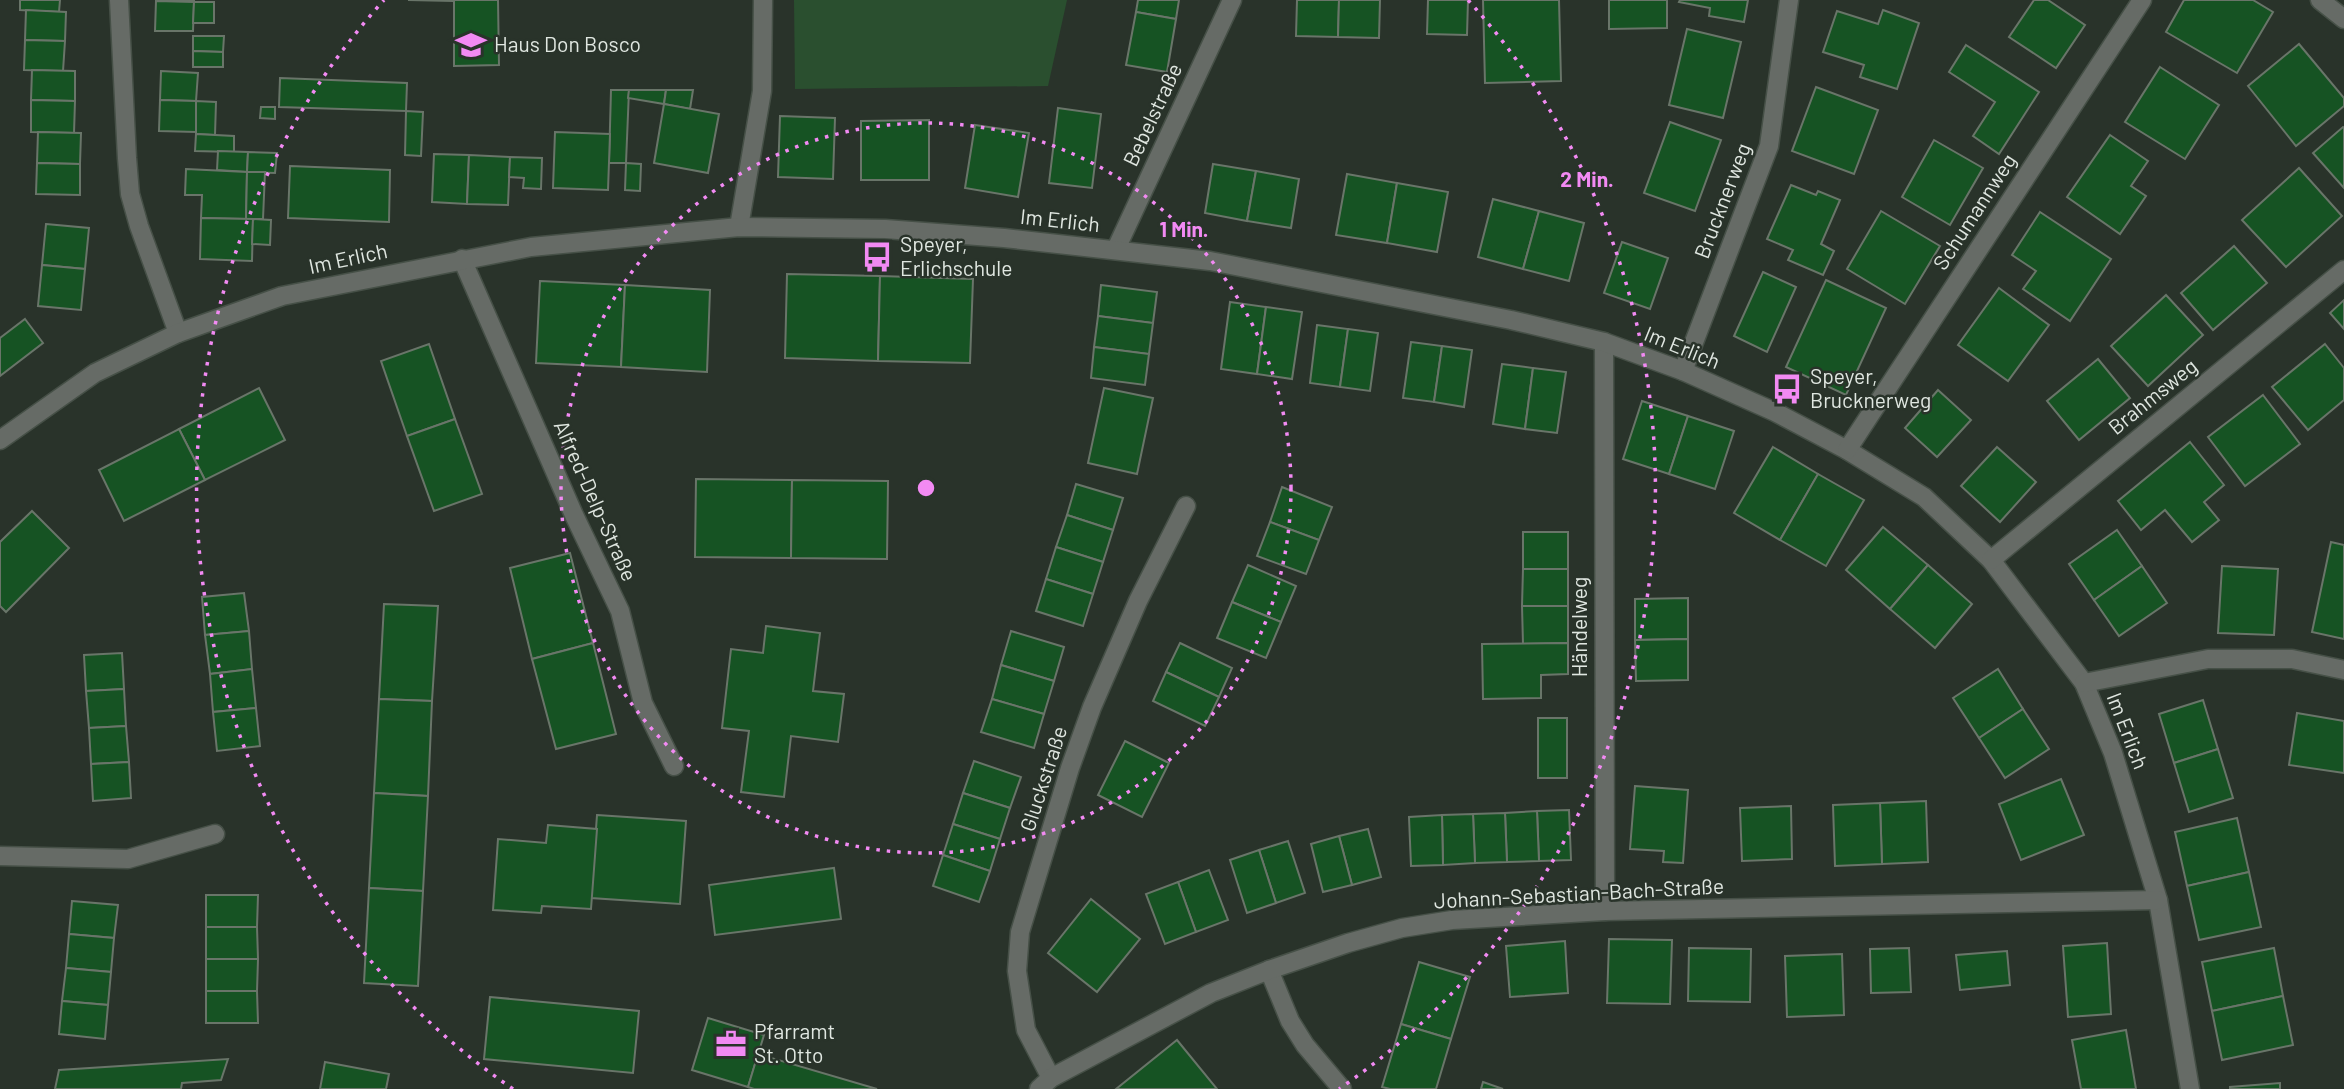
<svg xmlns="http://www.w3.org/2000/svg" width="2344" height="1089" font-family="Barlow,sans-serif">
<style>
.green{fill:#2a4f2f}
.building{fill:#165323;stroke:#697569;stroke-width:2}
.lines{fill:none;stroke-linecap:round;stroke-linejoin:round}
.minor-casing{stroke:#465047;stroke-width:21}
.minor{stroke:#666b66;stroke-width:18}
.ring{fill:none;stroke:#f28af3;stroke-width:3.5;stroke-dasharray:3.5 7}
.labels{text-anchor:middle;stroke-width:5;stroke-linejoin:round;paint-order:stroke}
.poi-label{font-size:21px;fill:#e0e7e1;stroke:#29332a;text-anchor:start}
.street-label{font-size:21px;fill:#e0e7e1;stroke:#29332a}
.centre{fill:#f28af3;stroke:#29332a;stroke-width:3.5}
.ring-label{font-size:21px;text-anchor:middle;font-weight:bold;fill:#f28af3;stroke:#29332a;stroke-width:5;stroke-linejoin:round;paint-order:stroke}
</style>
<rect width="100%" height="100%" fill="#29332a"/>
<path class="green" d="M794,0H1067L1048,86L795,89Z"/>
<g class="building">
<path d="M20,0H60L59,12L20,10Z"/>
<path d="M156,0H194V2L156,1Z"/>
<path d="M408,0H498L499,65L454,66V1Z"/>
<path d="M1138,0H1179L1176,19L1136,12Z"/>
<path d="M1297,0H1339L1338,37L1296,36Z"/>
<path d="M1339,0H1380L1379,38L1338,37Z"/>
<path d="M1428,0H1468L1467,35L1427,34Z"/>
<path d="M1483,0H1559L1561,81L1485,83Z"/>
<path d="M1609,0H1667V28L1609,29Z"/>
<path d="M1680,0H1748L1744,22L1709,16L1710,8L1679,2Z"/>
<path d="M2034,0H2048L2085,25L2056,68L2009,37Z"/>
<path d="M2184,0H2253L2273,12L2237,73L2166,32Z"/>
<path d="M156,1L194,2L193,31H155Z"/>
<path d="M194,2H214V23H193Z"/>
<path d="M26,10L66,12L65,41L25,40Z"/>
<path d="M1883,10L1919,23L1897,89L1860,77L1864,65L1823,52L1837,11L1878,24Z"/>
<path d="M1136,12L1176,19L1167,72L1126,65Z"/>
<path d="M1687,29L1741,42L1723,118L1669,105Z"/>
<path d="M193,36H224L223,52L193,51Z"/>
<path d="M25,40L65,41L63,71L24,70Z"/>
<path d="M2299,44L2344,98V106L2296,146L2248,86Z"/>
<path d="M1966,45L2039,92L1999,154L1973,136L1995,102L1949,72Z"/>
<path d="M193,51L223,52V67H193Z"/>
<path d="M2160,67L2219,105L2185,159L2125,122Z"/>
<path d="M32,70L75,71V101L31,100Z"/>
<path d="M161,71L198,73L196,101L160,100Z"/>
<path d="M280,78L407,83L406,111L279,107Z"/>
<path d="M1816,87L1878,110L1854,174L1792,151Z"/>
<path d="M611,90H629L626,163H609Z"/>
<path d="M629,90H666L664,104L628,98Z"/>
<path d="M666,90H693L690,109L664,104Z"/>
<path d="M31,100L75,101L74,133L31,132Z"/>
<path d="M160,100L196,101V132L159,131Z"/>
<path d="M196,101L216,102L215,135L196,134Z"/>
<path d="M664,104L719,114L708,173L654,163Z"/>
<path d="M261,107H275V119L260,118Z"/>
<path d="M1058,108L1101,114L1092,188L1049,183Z"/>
<path d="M406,111L423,112L421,156L405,155Z"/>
<path d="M780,116L835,118L833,179L778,177Z"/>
<path d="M929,120V180H861V121Z"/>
<path d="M1670,122L1721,140L1695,211L1644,193Z"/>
<path d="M975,125L1029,133L1018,197L965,188Z"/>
<path d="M2343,127L2344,128V188L2313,153Z"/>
<path d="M38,132L81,133L80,164L37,163Z"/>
<path d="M555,132L610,134L608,190L553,188Z"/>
<path d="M196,134L234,136V152L195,151Z"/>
<path d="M2110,135L2148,161L2131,186L2146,196L2120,234L2067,197Z"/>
<path d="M1934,140L1983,168L1950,225L1902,197Z"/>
<path d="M218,151L248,152L247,172L217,170Z"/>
<path d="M248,152L277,153L275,173L247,172Z"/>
<path d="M434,154L469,155L467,204L432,202Z"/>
<path d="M469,155L510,157L508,205L467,204Z"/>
<path d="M510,157L542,158L541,189L523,188L524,178L509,177Z"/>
<path d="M37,163L80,164V195L36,194Z"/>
<path d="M626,163L641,164L640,191L625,190Z"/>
<path d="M1213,164L1256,171L1247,221L1205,213Z"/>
<path d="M290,166L390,170L389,222L288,218Z"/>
<path d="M2299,168L2342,216L2286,267L2242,220Z"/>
<path d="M186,169L247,172L246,219L201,218L202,195H185Z"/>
<path d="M1256,171L1299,179L1291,228L1247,221Z"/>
<path d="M247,172H265L263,219H246Z"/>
<path d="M1347,174L1397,183L1387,243L1336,235Z"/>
<path d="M1397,183L1448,192L1437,252L1387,243Z"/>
<path d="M1791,185L1816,195L1818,191L1840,200L1821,244L1834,251L1823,275L1788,260L1793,250L1767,239Z"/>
<path d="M1493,199L1539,211L1523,269L1478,257Z"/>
<path d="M1539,211L1584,223L1569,281L1523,269Z"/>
<path d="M1881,211L1940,246L1905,304L1847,269Z"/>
<path d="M2040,212L2111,259L2070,321L2023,289L2036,271L2012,255Z"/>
<path d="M201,218L253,219L252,261L200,259Z"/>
<path d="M253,219L271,220L270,245L252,244Z"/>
<path d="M46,224L89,228L85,269L42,265Z"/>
<path d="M1622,242L1668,258L1650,309L1604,293Z"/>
<path d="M2234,246L2267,283L2213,330L2181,293Z"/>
<path d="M42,265L85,269L81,310L38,306Z"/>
<path d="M1763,272L1796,287L1767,352L1734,336Z"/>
<path d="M787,274L880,276L878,361L785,358Z"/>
<path d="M880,276L973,279L970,363L878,361Z"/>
<path d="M1826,280L1886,308L1846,395L1786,367Z"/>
<path d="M540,281L625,285L621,367L536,363Z"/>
<path d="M625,285L710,290L707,372L621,367Z"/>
<path d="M1101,285L1157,292L1153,323L1098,316Z"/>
<path d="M1999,288L2049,325L2008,381L1958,345Z"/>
<path d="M2166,295L2203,335L2148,386L2111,346Z"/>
<path d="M2344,300V329L2330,313Z"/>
<path d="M1230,302L1266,307L1257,374L1221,369Z"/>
<path d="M1266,307L1302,312L1292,379L1257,374Z"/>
<path d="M1098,316L1153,323L1149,354L1094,347Z"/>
<path d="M25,319L43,343L0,376V338Z"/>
<path d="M1317,325L1348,329L1340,387L1310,383Z"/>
<path d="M1348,329L1378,333L1370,391L1340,387Z"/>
<path d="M1411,342L1442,346L1434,402L1403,398Z"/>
<path d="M429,344L455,419L407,436L381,361Z"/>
<path d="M2325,344L2344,368V400L2308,430L2272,387Z"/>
<path d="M1442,346L1472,350L1464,407L1434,402Z"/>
<path d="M1094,347L1149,354L1145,385L1091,378Z"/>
<path d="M2098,359L2130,398L2079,440L2047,401Z"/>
<path d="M1502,364L1533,368L1525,429L1493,424Z"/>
<path d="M1533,368L1566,372L1557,433L1525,429Z"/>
<path d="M259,388L285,440L205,480L179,429Z"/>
<path d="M1104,388L1153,398L1137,474L1088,463Z"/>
<path d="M1938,390L1971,420L1937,457L1905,428Z"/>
<path d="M2263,395L2300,444L2245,486L2208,437Z"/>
<path d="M1642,401L1688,416L1669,474L1623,459Z"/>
<path d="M1688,416L1734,431L1715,489L1669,474Z"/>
<path d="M455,419L482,494L434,511L407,436Z"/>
<path d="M179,429L205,480L124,521L99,470Z"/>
<path d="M2190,442L2224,485L2204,502L2219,520L2192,542L2165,510L2141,530L2118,501Z"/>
<path d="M1773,447L1818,474L1780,540L1734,513Z"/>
<path d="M1997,447L2036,482L2000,522L1961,486Z"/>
<path d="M1818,474L1864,500L1826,566L1780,540Z"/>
<path d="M696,479L792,480L791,558L695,557Z"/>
<path d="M792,480L888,481L887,559L791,558Z"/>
<path d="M1076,484L1123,498L1113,530L1067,515Z"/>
<path d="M1282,487L1332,507L1319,540L1270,522Z"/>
<path d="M32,511L69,548L6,612L0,606V542Z"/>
<path d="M1067,515L1113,530L1103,562L1056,547Z"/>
<path d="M1270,522L1319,540L1306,574L1257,556Z"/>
<path d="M1883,527L1928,565L1890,609L1846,570Z"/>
<path d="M2117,530L2142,566L2094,600L2069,564Z"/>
<rect x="1523" y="532" width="45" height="37"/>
<path d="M2331,542L2344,545V639L2312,632Z"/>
<path d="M1056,547L1103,562L1093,594L1046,579Z"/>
<path d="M570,553L593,643L532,659L510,568Z"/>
<path d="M1248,565L1296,586L1281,622L1232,602Z"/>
<path d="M1928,565L1972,604L1935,648L1890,609Z"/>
<path d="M2142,566L2167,603L2119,636L2094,600Z"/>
<path d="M2222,566L2278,569L2274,635L2218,633Z"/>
<path d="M1523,569H1568V606H1522Z"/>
<path d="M1046,579L1093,594L1083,626L1036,611Z"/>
<path d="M244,593L249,631L205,635L202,597Z"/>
<path d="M1688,598V639L1635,640V599Z"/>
<path d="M1232,602L1281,622L1266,658L1217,638Z"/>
<path d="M384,604L438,606L432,701L379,699Z"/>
<path d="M1522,606H1568V643L1523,644Z"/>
<path d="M766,626L820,633L813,691L844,694L838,742L791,736L784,797L741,792L749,731L722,728L731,649L763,653Z"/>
<path d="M249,631L252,669L210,674L205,635Z"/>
<path d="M1011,631L1064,647L1054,681L1001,665Z"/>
<path d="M1688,639V680L1636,681L1635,640Z"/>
<path d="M593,643L616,734L556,749L532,659Z"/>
<path d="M1180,643L1232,668L1219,697L1166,672Z"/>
<path d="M1568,643V674L1541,675V698L1483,699L1482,644Z"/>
<path d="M122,653L124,689L86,691L84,655Z"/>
<path d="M1001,665L1054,681L1044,714L992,699Z"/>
<path d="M252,669L256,708L213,712L210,674Z"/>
<path d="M1998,669L2023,709L1979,738L1953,698Z"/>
<path d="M1166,672L1219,697L1205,726L1153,701Z"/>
<path d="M124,689L126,726L89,728L86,691Z"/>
<path d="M379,699L432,701L428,796L374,793Z"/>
<path d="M992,699L1044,714L1034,748L981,732Z"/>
<path d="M2203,700L2218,749L2174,763L2159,714Z"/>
<path d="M256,708L260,746L217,751L213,712Z"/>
<path d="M2023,709L2049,749L2005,778L1979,738Z"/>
<path d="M2297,713L2344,721V773L2289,765Z"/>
<rect x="1538" y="718" width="29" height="60"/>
<path d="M126,726L129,762L91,764L89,728Z"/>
<path d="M1125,741L1169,763L1142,817L1098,795Z"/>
<path d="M2218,749L2233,798L2189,812L2174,763Z"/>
<path d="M974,761L1021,777L1010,808L963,793Z"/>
<path d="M129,762L131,798L93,801L91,764Z"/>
<path d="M2061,779L2084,835L2021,860L1999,804Z"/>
<path d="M1635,786L1688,790L1683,863L1663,862L1664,851L1630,849Z"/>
<path d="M374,793L428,796L423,891L369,888Z"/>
<path d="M963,793L1010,808L1000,839L953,824Z"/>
<path d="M1926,801L1928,862L1882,864L1880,803Z"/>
<path d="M1880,803L1882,864L1835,866L1833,805Z"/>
<path d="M1791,806L1792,859L1742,861L1740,808Z"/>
<path d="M1569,810L1571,860L1539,861L1537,811Z"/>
<path d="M1537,811L1539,861L1507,862L1505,813Z"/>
<path d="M1505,813L1507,862L1475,863L1473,814Z"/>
<path d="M1473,814L1475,863L1443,865L1442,815Z"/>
<path d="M597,815L686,821L680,904L591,898Z"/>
<path d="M1442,815L1443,865L1411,866L1409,817Z"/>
<path d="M2237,818L2249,872L2187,886L2175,832Z"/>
<path d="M953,824L1000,839L990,871L943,855Z"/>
<path d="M548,825L597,829L591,909L542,906L541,913L493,910L498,839L546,843Z"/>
<path d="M1368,829L1381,877L1352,885L1339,836Z"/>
<path d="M1339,836L1352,885L1323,892L1311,844Z"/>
<path d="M1288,841L1305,893L1276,903L1259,850Z"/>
<path d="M1259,850L1276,903L1247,913L1230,860Z"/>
<path d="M943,855L990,871L979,902L933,886Z"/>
<path d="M834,868L841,919L715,935L709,885Z"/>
<path d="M1209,870L1228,920L1196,932L1178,882Z"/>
<path d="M2249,872L2261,927L2199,940L2187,886Z"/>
<path d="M1178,882L1196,932L1165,944L1146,894Z"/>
<path d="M369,888L423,891L418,986L364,983Z"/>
<path d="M206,895H258L257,927H206Z"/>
<path d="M1091,899L1140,939L1097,992L1048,953Z"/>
<path d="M72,901L118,905L114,938L69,934Z"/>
<path d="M206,927H257L258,959H206Z"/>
<path d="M69,934L114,938L111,972L66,968Z"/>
<path d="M1609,939L1672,940L1670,1004L1607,1003Z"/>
<path d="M1565,941L1568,993L1510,997L1506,946Z"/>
<path d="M2107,943L2111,1014L2068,1017L2063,946Z"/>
<path d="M1689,948L1751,949L1750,1002L1688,1001Z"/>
<path d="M1909,948L1911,992L1871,993L1870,949Z"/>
<path d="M2274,948L2283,996L2212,1011L2202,962Z"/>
<path d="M2007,951L2010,985L1960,990L1956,955Z"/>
<path d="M1842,954L1844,1015L1787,1017L1785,956Z"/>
<path d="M206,959H258L257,991H206Z"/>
<path d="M1419,962L1470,977L1451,1039L1401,1024Z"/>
<path d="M66,968L111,972L108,1005L62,1001Z"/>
<path d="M206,991H257L258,1023H206Z"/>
<path d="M2283,996L2293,1045L2222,1060L2212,1011Z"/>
<path d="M490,997L639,1011L633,1073L484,1059Z"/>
<path d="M62,1001L108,1005L105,1039L59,1034Z"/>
<path d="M708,1018L764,1035L748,1087L692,1070Z"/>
<path d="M1401,1024L1451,1039L1436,1089H1390L1382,1087Z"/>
<path d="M2126,1030L2136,1089H2081L2072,1040Z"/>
<path d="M1177,1040L1217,1089H1116Z"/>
<path d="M758,1054L877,1089H754L748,1087Z"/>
<path d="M228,1059L221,1080L182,1083L181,1089H55L59,1070Z"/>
<path d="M325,1062L389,1074L386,1089H320Z"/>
<path d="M1483,1082L1503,1089H1481Z"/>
<path d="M2280,1083V1089H2230V1087Z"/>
</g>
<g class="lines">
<g class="minor-casing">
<g id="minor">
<path d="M119,0L127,158L130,194L139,226L178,333"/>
<path d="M2320,0L2344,19"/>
<path d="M739,227L762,91L763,0"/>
<path d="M1116,249L1232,0"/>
<path d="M462,259L574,515L620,611L643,703L674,766"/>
<path d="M1604,342L1605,911"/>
<path d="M1683,371L1769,146L1789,0"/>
<path d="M0,440L95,373L178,333L282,296L531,247L739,227L885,229L1004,238L1210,261L1511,320L1604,342L1683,371L1775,412L1847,450L1924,497L1991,560L2084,683L2113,753L2158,900L2190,1089"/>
<path d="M1847,450L2142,0"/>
<path d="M1991,560L2344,270"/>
<path d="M2084,683L2208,659H2292L2344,670"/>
<path d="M0,856L128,859L215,834"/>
<path d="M1269,970L1290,1021L1305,1045L1342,1089"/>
<path d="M1051,1078L1026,1030L1017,971L1020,932L1070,768L1092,707L1138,601L1186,506"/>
<path d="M1039,1089L1051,1078L1211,993L1269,970L1348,943L1402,928L1452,920L1605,911L2158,900"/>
</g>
</g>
<use href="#minor" class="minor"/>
</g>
<g class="ring">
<circle cx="926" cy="488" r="365"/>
<path d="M513 1089A729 729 0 0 1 384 0M1468 0A729 729 0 0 1 1339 1089"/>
</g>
<defs>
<g id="school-bare" transform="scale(2.415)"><path d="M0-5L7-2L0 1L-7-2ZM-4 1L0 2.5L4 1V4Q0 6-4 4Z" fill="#f28af3" stroke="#29332a" stroke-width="2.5" paint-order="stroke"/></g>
<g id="bus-bare" transform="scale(2.415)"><path d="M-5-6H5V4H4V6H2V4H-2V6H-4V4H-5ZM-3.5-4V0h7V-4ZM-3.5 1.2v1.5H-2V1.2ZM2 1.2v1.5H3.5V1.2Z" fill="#f28af3" stroke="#29332a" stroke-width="2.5" paint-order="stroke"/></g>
<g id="office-bare" transform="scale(2.415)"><path d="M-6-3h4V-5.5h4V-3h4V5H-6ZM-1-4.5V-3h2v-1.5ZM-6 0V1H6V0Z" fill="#f28af3" stroke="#29332a" stroke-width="2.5" paint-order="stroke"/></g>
</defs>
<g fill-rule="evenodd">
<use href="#school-bare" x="471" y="45"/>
<use href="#bus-bare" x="877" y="257"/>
<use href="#bus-bare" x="1787" y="389"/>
<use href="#office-bare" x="731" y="1044"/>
</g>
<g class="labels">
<g class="poi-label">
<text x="494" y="52">Haus Don Bosco</text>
<text x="900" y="252">Speyer,<tspan x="900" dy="24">Erlichschule</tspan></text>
<text x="1810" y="384">Speyer,<tspan x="1810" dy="24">Brucknerweg</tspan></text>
<text x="754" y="1039">Pfarramt<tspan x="754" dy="24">St. Otto</tspan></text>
</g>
<g class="street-label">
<text transform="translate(1153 115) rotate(-65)" y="7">Bebelstraße</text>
<text transform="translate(1723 201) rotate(-69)" y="7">Brucknerweg</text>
<text transform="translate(1975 212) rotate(-57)" y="7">Schumannweg</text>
<text transform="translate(1060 221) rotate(6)" y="7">Im Erlich</text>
<text transform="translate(348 259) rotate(-12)" y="7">Im Erlich</text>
<text transform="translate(1682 348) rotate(22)" y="7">Im Erlich</text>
<text transform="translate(2153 397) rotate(-39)" y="7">Brahmsweg</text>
<text transform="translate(595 501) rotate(66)" y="7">Alfred-Delp-Straße</text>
<text transform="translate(1580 627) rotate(-90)" y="7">Händelweg</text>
<text transform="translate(2127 731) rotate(69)" y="7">Im Erlich</text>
<text transform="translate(1044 779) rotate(-72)" y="7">Gluckstraße</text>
<text transform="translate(1579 894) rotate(-3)" y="7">Johann-Sebastian-Bach-Straße</text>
</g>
</g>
<circle cx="926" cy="488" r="10" class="centre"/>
<g class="ring-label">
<text x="1587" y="187">2 Min.</text>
<text x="1184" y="237">1 Min.</text>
</g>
</svg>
